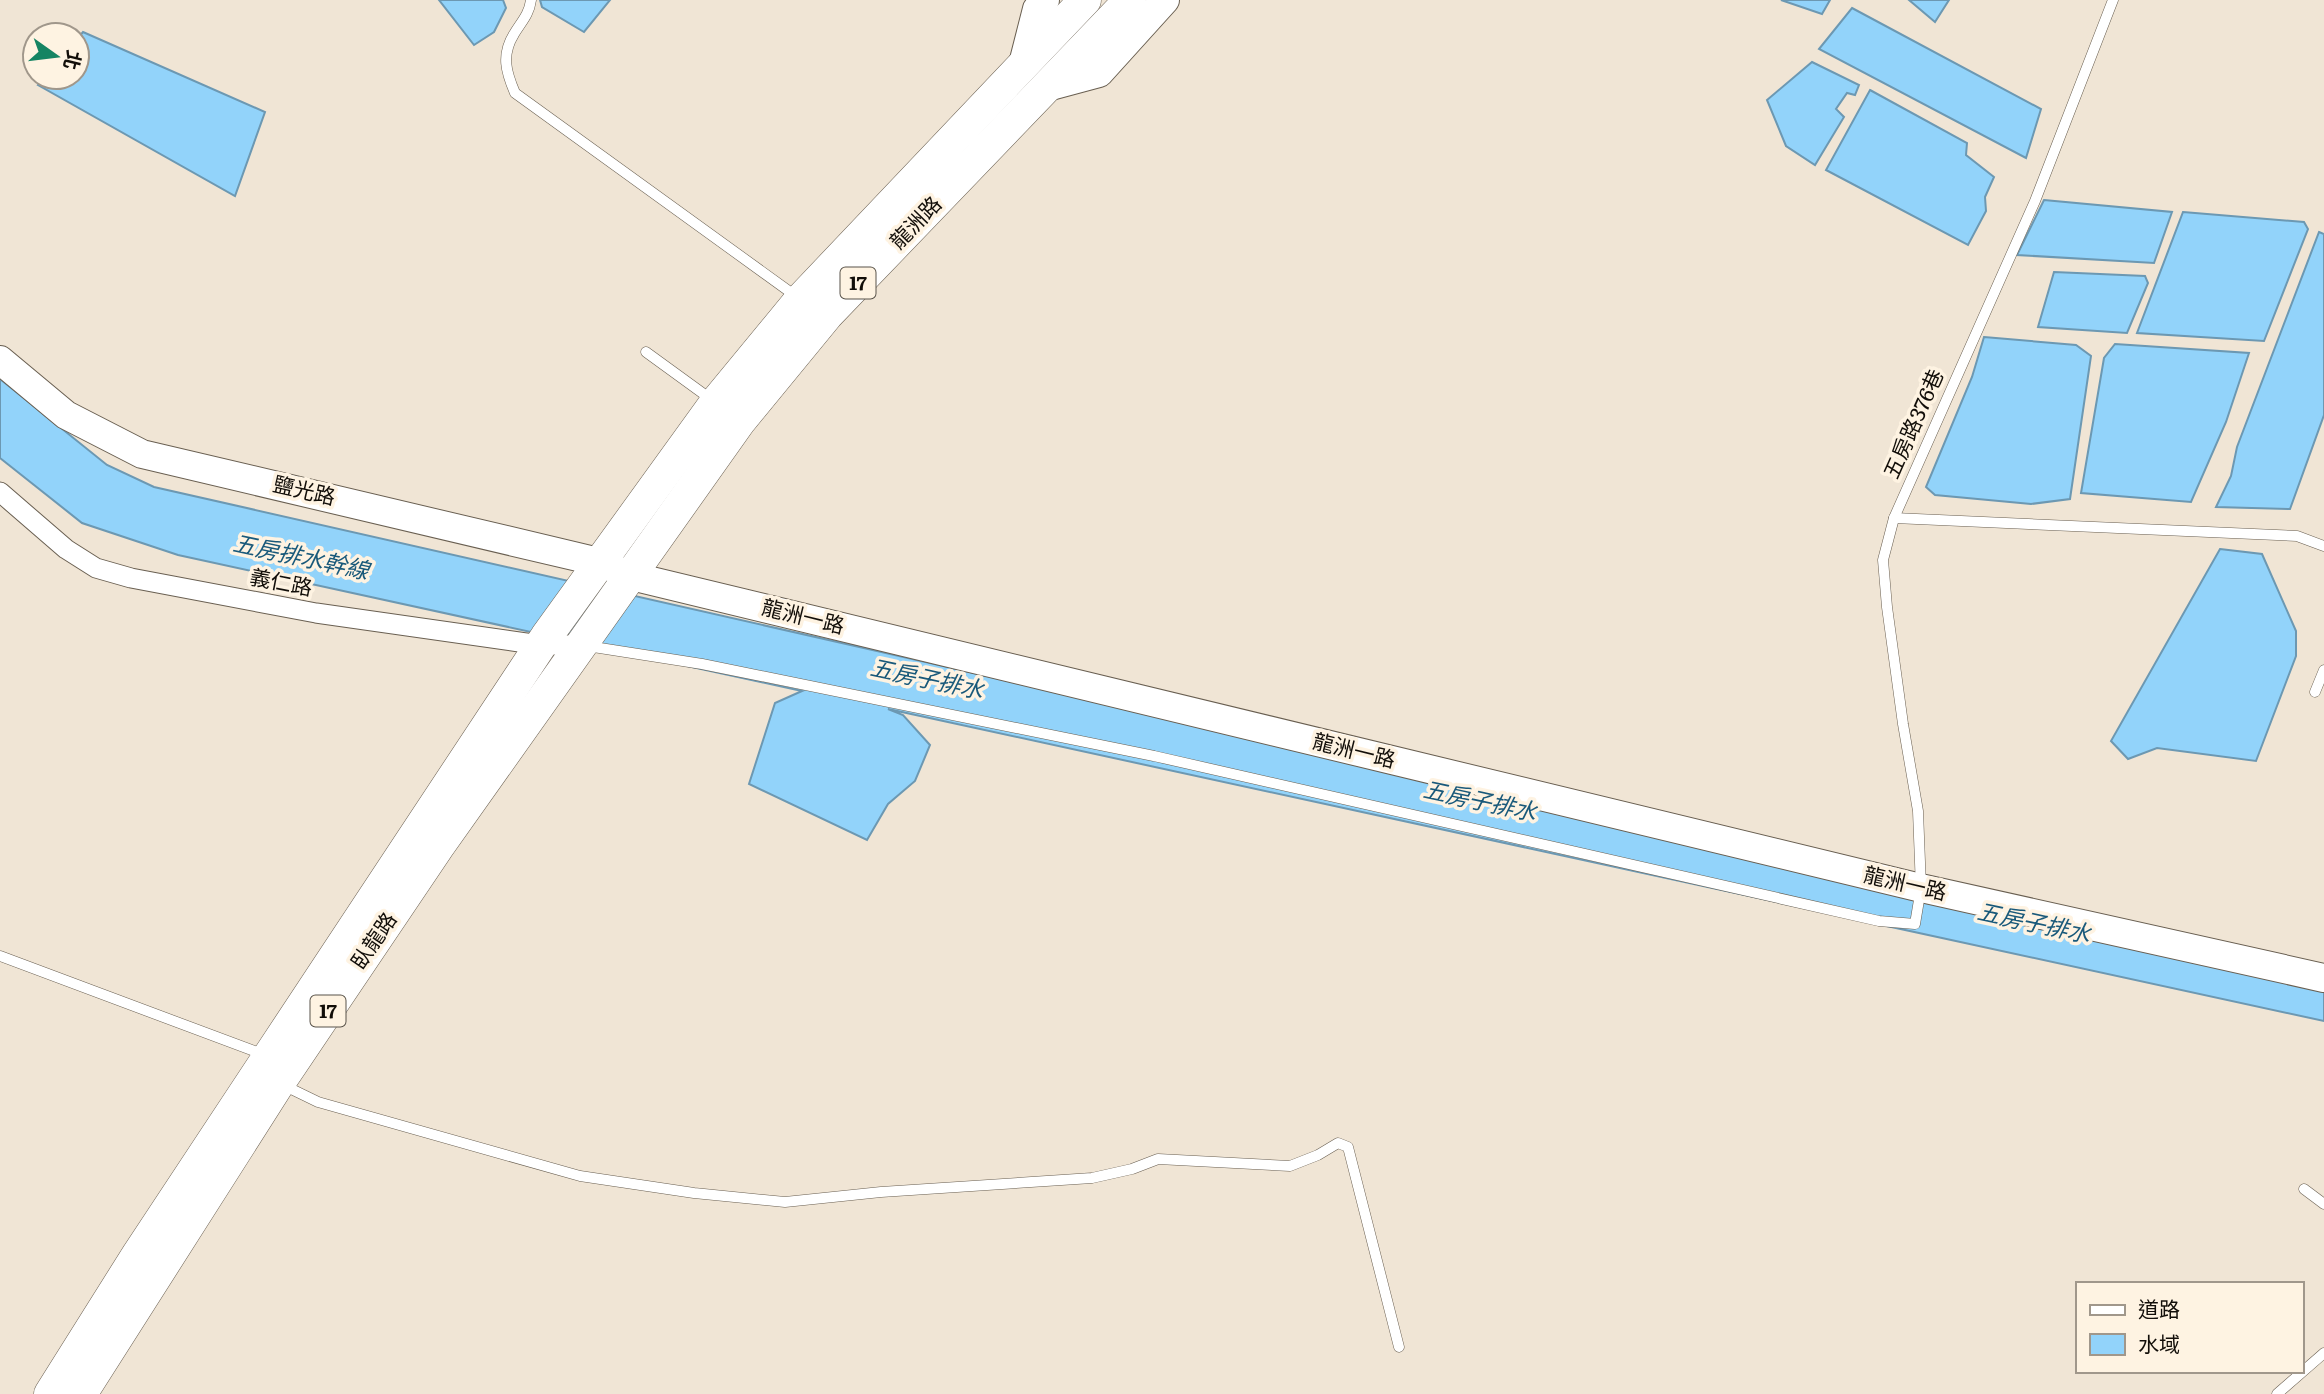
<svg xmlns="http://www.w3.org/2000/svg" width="2324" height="1394" font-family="Literata,'Noto Sans TC',serif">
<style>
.water{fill:#92d3fa;stroke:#6c98b2;stroke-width:2}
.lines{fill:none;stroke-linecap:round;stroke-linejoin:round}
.lane-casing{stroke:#695f51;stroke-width:11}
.street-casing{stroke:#695f51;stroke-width:21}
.secondary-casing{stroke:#695f51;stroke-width:30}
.primary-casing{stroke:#695f51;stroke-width:33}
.lane{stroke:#fff;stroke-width:10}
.street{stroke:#fff;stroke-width:19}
.secondary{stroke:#fff;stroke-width:28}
.primary{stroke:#fff;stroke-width:32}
.labels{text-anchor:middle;stroke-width:7;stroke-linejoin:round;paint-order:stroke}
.shield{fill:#fef3e2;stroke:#59534a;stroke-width:2}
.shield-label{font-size:19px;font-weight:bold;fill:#120e09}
.street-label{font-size:21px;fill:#120e09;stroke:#fef3e2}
.water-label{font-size:23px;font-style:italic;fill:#19597a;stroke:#fef3e2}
</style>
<rect width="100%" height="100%" fill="#f0e5d5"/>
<g class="water">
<path d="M439,0H503L506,8L494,32L474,45Z"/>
<path d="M540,0H610L584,32L542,7Z"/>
<path d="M1781,0H1830L1822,14Z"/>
<path d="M1909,0H1949L1935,22Z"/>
<path d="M1852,8L2041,109L2026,158L1819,49Z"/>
<path d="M83,32L265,112L235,196L38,85L45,77H77V39Z"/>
<path d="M1812,62L1859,85L1855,95L1847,93L1836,109L1844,117L1815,165L1786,146L1767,100Z"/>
<path d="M1870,90L1967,143L1966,155L1994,177L1985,197L1986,211L1968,245L1826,170Z"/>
<path d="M2044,200L2172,212L2154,263L2017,255Z"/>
<path d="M2183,212L2304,222L2308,229L2264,341L2137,333Z"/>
<path d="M2319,232L2324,234V415L2290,509L2216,507L2231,476L2237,447Z"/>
<path d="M2054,272L2145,276L2148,283L2127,333L2038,327Z"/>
<path d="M1984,337L2076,345L2091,356L2070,499L2031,504L1935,495L1926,487L1972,377Z"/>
<path d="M2115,344L2249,353L2226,422L2191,502L2081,493L2104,358Z"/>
<path d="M0,379L107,465L154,487L2324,979V1021L888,709L903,715L930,745L915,781L888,804L867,840L749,784L775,703L802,691L178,555L82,523L0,458Z"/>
<path d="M2220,549L2262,554L2296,631V656L2256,761L2157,748L2128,759L2111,741Z"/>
</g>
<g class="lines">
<g class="lane-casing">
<g id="lane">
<path d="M531,0C529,15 521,22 514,34C501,55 506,72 515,93L797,297"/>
<path d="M646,352L712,400"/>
<path d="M1894,518L2297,536L2324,546"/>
<path d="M587,646L702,664L1154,756L1879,921L1915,924L1921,888L1918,811L1903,724L1887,607L1883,560L1894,518L2035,201L2113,0"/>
<path d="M2315,692L2324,670"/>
<path d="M0,956L265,1055"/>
<path d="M283,1085L318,1102L580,1176L694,1193L785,1202L881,1192L1092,1178L1132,1169L1158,1159L1290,1166L1318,1155L1338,1143L1348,1147L1399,1347"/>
<path d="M2304,1189L2324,1204"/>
<path d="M2277,1394L2324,1353"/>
</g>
</g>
<g class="street-casing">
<path id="street" d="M0,492L66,549L96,568L131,578L316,613L540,645H580"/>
</g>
<g class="secondary-casing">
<g id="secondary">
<path d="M1023,64L1037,9L1045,0"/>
<path d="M1047,87L1099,73L1165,0"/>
<path d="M0,360L66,415L142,454L599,562L631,576L1921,888L2324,978"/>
</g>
</g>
<g class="primary-casing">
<g id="primary">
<path d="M50,1394L138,1254L546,637L716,402L800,300L1085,0"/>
<path d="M81,1394L279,1083L438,847L740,421L827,315L1130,0"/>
</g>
</g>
<use href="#lane" class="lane"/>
<use href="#street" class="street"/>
<use href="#secondary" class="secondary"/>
<use href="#primary" class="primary"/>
</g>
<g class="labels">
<g class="shield">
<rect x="840.5" y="267.5" width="35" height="31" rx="5"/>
<rect x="310.5" y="995.5" width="35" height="31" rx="5"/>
</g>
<g class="shield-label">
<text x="858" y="290">17</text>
<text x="328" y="1018">17</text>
</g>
<g class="street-label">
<text transform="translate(916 223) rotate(-46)" y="7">龍洲路</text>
<text transform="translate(1914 424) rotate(-66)" y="7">五房路376巷</text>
<text transform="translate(304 491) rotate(13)" y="7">鹽光路</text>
<text transform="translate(281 583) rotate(11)" y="7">義仁路</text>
<text transform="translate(803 617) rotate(14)" y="7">龍洲一路</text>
<text transform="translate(1354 751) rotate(14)" y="7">龍洲一路</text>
<text transform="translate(1905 884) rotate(13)" y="7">龍洲一路</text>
<text transform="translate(374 941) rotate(-56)" y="7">臥龍路</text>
</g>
<g class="water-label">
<text transform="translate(301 557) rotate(12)" y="8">五房排水幹線</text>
<text transform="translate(927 679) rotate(12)" y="8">五房子排水</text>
<text transform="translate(1480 801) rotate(12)" y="8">五房子排水</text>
<text transform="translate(2034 923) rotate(12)" y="8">五房子排水</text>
</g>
</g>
<rect x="2076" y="1282" width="228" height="91" fill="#fef3e2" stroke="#a0978b" stroke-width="2"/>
<rect x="2090" y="1305" width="35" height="10" fill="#ffffff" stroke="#a0978b" stroke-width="2"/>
<text x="2138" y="1317" font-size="21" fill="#120e09">道路</text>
<rect x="2090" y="1334" width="35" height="21" fill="#92d3fa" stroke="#a0978b" stroke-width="2"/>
<text x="2138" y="1352" font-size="21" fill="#120e09">水域</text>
<g transform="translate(56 56) rotate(104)"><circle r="33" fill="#fef3e2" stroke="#a0978b" stroke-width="2"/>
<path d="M0-5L12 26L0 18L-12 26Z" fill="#158463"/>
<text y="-10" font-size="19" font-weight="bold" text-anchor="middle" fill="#120e09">北</text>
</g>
</svg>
